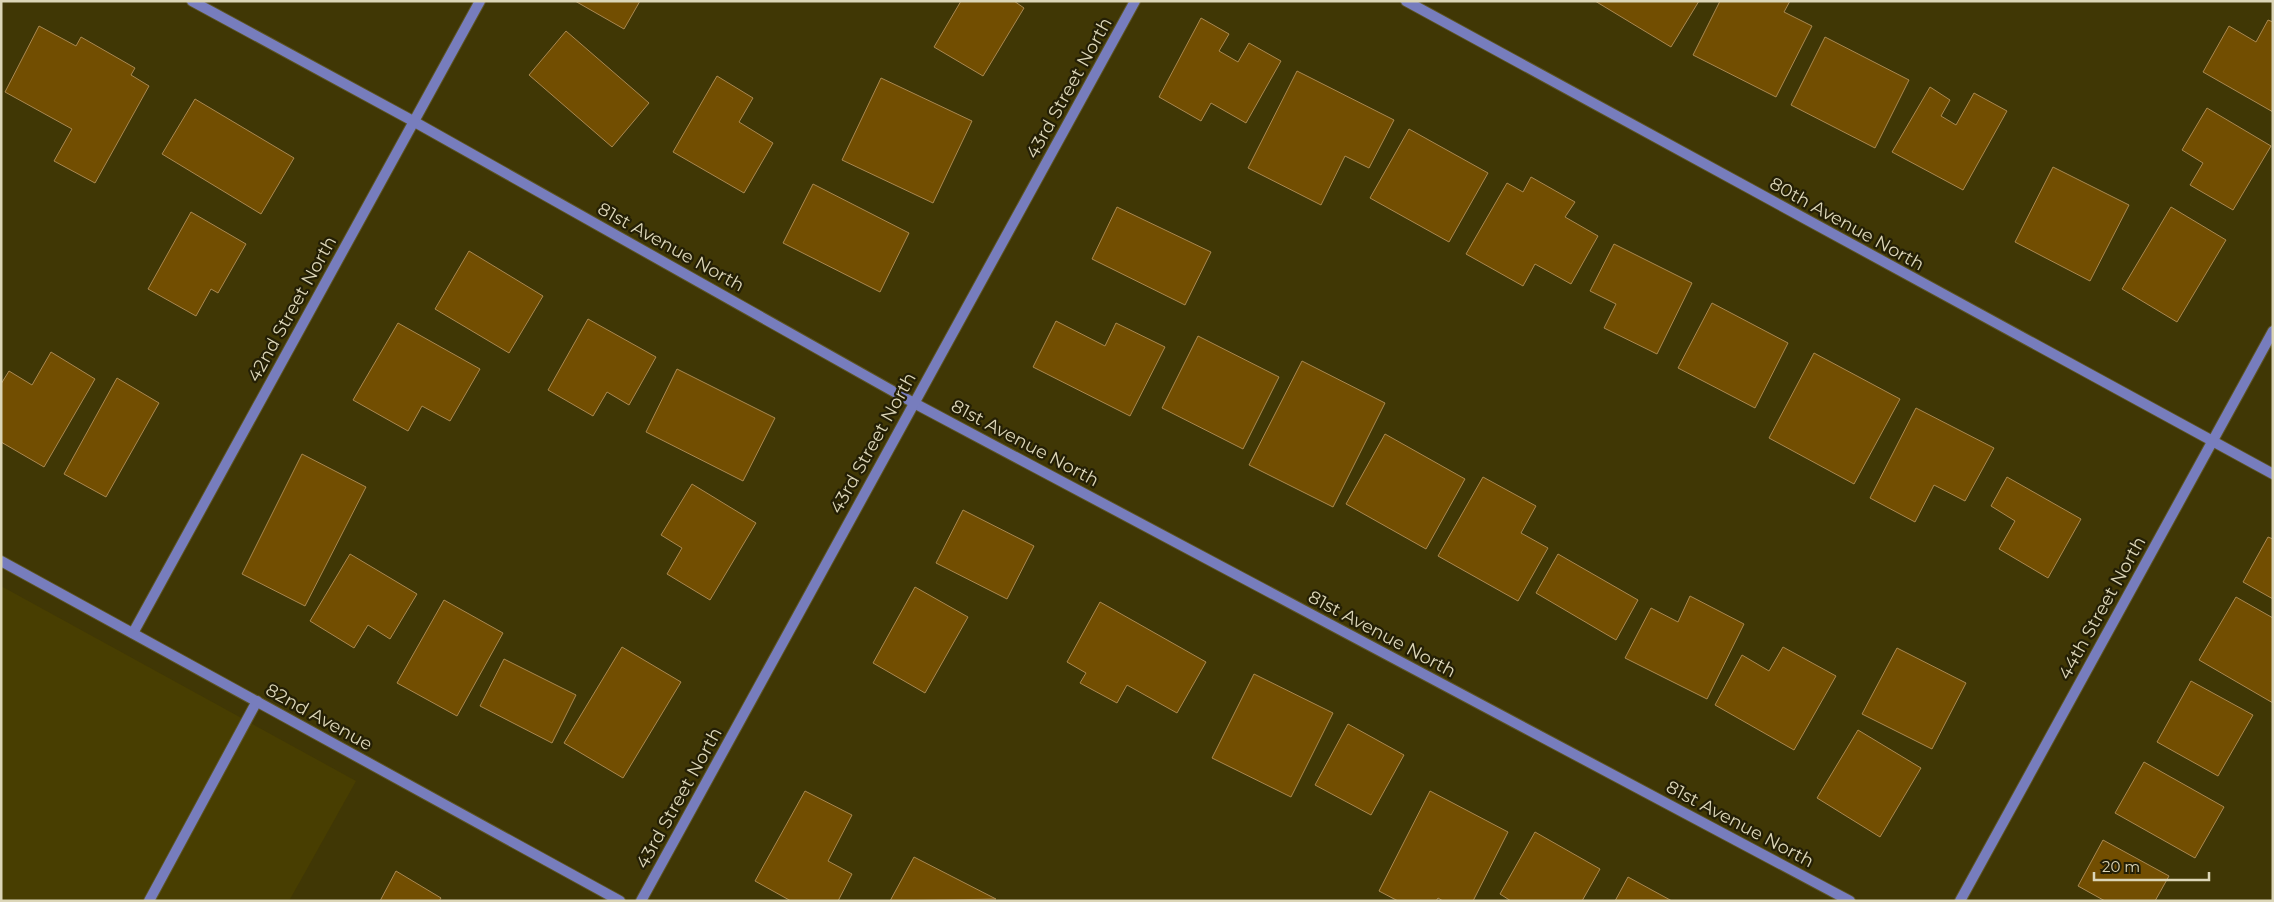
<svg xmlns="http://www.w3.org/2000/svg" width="2274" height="902" font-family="Montserrat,sans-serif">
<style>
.built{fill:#483e01}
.building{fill:#724e01;stroke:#a98851}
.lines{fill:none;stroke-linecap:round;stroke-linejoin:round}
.service-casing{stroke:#5c5425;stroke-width:12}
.minor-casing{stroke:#5c5425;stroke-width:12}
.tertiary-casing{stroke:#5c5425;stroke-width:12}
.service{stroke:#777dbd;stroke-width:10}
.minor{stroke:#777dbd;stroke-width:10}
.tertiary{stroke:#777dbd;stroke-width:10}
.labels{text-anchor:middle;stroke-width:4.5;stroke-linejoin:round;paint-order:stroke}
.street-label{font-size:18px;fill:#dcd6b8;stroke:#241f05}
</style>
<rect width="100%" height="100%" fill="#403705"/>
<path class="built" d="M1,586L356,781L289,901H1Z"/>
<g class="building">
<path d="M575,1H640L624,29Z"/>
<path d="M961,1H1014L1024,8L983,76L934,47Z"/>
<path d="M1595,1H1699L1671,47Z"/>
<path d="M1720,1H1790L1784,12L1812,26L1776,97L1693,55Z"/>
<path d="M1201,18L1229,34L1219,51L1238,62L1249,43L1281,61L1246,123L1211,103L1201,121L1159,97Z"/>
<path d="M2268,20L2273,22V112L2203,72L2229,26L2256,42Z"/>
<path d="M39,26L76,46L81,37L135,68L131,75L149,86L95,183L54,161L72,129L5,92Z"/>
<path d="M566,31L649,103L612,147L529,75Z"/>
<path d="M1825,37L1909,80L1875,148L1791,105Z"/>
<path d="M1297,71L1394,120L1369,168L1345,156L1321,205L1248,168Z"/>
<path d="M717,76L753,98L739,122L773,143L744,193L673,152Z"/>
<path d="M881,78L972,121L933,203L842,160Z"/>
<path d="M1930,87L1950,100L1941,116L1956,125L1974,93L2007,111L1963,190L1892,152Z"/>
<path d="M195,99L294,158L261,214L162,154Z"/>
<path d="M2207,108L2271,146L2233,210L2190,185L2203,163L2182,150Z"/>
<path d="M1409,129L1488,173L1449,242L1370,198Z"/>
<path d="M2053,167L2129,205L2090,281L2015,242Z"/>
<path d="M1531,177L1575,202L1565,217L1598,236L1571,284L1535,264L1523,286L1466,254L1507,183L1523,192Z"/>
<path d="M813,184L909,233L880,292L783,243Z"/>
<path d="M1117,207L1211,252L1185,305L1092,259Z"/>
<path d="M2171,207L2226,240L2177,322L2122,289Z"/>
<path d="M191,212L246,244L218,293L211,289L196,316L148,289Z"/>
<path d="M1614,244L1692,283L1657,354L1604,328L1616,304L1590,291Z"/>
<path d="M469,251L543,296L509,353L435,309Z"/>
<path d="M1712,303L1788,343L1755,408L1678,368Z"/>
<path d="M588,319L656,357L629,405L607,392L593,416L548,390Z"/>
<path d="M1056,321L1105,346L1116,323L1165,347L1130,416L1033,367Z"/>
<path d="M398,323L480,369L450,421L422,406L408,431L353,400Z"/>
<path d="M1198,336L1279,377L1243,449L1162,408Z"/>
<path d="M51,352L95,379L44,467L1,442V384L9,371L32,385Z"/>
<path d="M1814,353L1900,399L1854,484L1769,438Z"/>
<path d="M1302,361L1385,403L1333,507L1249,465Z"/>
<path d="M677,369L775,418L743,481L646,432Z"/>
<path d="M117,378L159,403L106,497L64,474Z"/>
<path d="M1916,408L1994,448L1965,501L1934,485L1915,522L1870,498Z"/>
<path d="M1385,434L1465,479L1426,549L1346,504Z"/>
<path d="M302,454L366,487L305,606L242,574Z"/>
<path d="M1483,477L1536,506L1521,533L1548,548L1518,601L1438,556Z"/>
<path d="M2007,477L2081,519L2048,578L1999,549L2015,521L1991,506Z"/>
<path d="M692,484L756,523L710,600L667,574L682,548L661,535Z"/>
<path d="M963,510L1034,546L1007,599L936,563Z"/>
<path d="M2268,537L2273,539V599L2243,582Z"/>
<path d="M350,554L417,594L390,639L368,625L354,648L310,621Z"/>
<path d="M1558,554L1638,600L1616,640L1536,593Z"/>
<path d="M915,587L968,617L925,693L873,663Z"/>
<path d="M1690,596L1744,624L1707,699L1625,658L1651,608L1678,622Z"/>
<path d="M2236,597L2273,618V703L2199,660Z"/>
<path d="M444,600L503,633L457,716L397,683Z"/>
<path d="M1100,602L1206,662L1177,713L1127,685L1117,703L1080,683L1086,673L1067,662Z"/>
<path d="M622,647L681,682L623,778L564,743Z"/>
<path d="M1783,647L1836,676L1794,750L1715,705L1742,655L1769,671Z"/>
<path d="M1897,648L1966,683L1932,749L1862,714Z"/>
<path d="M504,659L576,695L552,743L480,706Z"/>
<path d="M1254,674L1333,713L1291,797L1212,758Z"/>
<path d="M2191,681L2253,715L2218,776L2157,742Z"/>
<path d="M1348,724L1404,755L1371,815L1315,785Z"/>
<path d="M1858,730L1921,768L1880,837L1817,798Z"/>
<path d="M2144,762L2224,807L2195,858L2115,813Z"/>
<path d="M805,791L852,815L828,861L852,874L838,901H791L755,881Z"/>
<path d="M1430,791L1508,832L1473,901H1443L1438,898L1436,901H1398L1379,891Z"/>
<path d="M1535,832L1600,869L1582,901H1511L1500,894Z"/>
<path d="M2103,840L2169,876L2155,901H2105L2078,886Z"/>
<path d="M914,857L996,899L890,901Z"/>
<path d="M396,871L441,898L439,901H380Z"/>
<path d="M1628,877L1672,901H1615Z"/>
</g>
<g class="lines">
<g class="service-casing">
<path id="service" d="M149,901L257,701"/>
</g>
<g class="minor-casing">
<g id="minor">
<path d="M192,1L413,121L914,403L1850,901"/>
<path d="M1406,1L2273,474"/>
<path d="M133,633L480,1"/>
<path d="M641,901L1135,1"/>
<path d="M1960,901L2273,331"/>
</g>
</g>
<g class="tertiary-casing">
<path id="tertiary" d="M1,561L620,901"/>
</g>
<use href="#service" class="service"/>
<use href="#minor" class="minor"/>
<use href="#tertiary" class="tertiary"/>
</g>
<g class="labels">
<g class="street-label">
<text transform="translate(1069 88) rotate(-61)" y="6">43rd Street North</text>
<text transform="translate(1847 224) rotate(29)" y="6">80th Avenue North</text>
<text transform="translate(671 247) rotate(29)" y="6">81st Avenue North</text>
<text transform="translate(292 309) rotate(-61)" y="6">42nd Street North</text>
<text transform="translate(873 443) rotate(-61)" y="6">43rd Street North</text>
<text transform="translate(1025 443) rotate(28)" y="6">81st Avenue North</text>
<text transform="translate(2102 608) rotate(-61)" y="6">44th Street North</text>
<text transform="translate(1382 634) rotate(28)" y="6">81st Avenue North</text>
<text transform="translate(319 717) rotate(29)" y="6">82nd Avenue</text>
<text transform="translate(679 798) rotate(-61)" y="6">43rd Street North</text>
<text transform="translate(1740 824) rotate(28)" y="6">81st Avenue North</text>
</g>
</g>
<rect width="2274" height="902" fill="none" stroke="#dcd6b8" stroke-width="5"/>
<path d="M2094 872v8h115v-8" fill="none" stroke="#dcd6b8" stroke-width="2.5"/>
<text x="2102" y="872" font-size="15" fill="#dcd6b8" stroke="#241f05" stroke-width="4" paint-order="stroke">20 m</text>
</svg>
